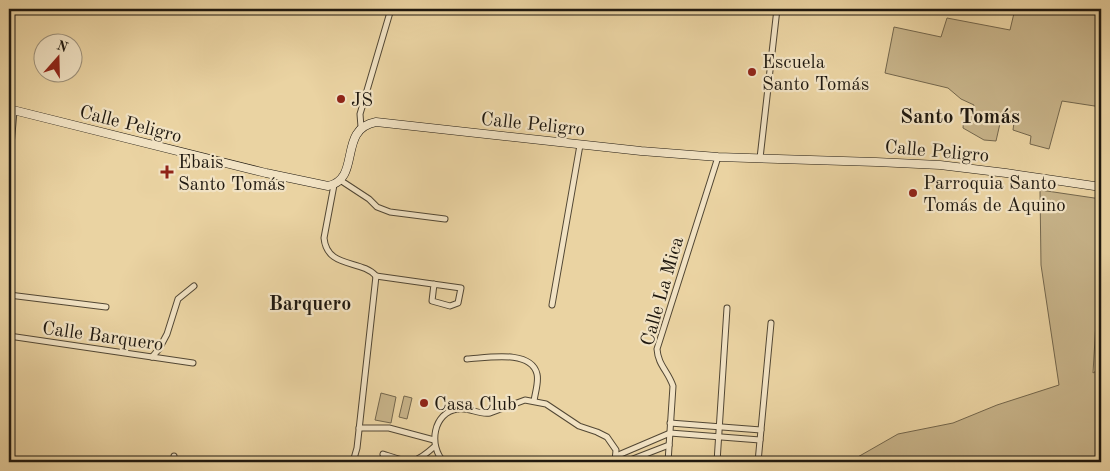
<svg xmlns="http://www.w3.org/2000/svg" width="1110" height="471" font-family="'Old Standard TT',serif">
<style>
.green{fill:#c7b389;stroke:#73664c}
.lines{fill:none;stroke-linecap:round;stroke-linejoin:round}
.street-casing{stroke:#524734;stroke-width:7}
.secondary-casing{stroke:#1f180f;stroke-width:9}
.street{stroke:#f1e2c3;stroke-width:5}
.secondary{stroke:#f1e2c3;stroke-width:8}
.poi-dot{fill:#8f2418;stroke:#f1e2c3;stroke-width:2}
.labels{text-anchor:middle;stroke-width:4.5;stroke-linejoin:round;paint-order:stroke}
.poi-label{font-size:19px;fill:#1f180f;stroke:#f1e2c3;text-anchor:start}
.street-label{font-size:19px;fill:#1f180f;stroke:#f1e2c3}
.neighbourhood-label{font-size:20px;font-weight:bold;fill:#1f180f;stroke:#f1e2c3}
.quarter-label{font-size:21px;font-weight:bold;fill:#1f180f;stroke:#f1e2c3}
</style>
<rect width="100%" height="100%" fill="#ead3a2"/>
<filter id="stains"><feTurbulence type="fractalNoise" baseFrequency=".004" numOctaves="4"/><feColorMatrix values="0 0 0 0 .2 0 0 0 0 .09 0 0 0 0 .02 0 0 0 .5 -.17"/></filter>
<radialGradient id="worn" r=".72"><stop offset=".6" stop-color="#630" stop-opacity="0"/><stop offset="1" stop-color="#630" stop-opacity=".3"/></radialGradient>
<g class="green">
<path d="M1015,9H1101V107L1062,101L1049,149L1030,144L1031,136L1013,130L1014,122L1001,119L996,141L984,140L963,128L964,117L966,114H971L974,105L961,99L948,88L885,73L894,27L941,37L947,18L1010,30Z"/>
<path d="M1040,190L1101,199V237L1093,373L1101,368V462H849L898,434L953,423L997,405L1059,385L1041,265Z"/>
<path d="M381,393L396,397L391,423L375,420Z"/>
<path d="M404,396L412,398L407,419L399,417Z"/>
</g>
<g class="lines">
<g class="street-casing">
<g id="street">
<path d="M361,127L360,114L391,9"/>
<path d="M760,158L777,9"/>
<path d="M9,169L14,111"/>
<path d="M340,180L369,199L377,207L390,212L445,219"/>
<path d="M334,185L324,238C327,269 361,259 376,276"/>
<path d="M376,276L461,288L458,303L450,306L432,301L434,284"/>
<path d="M9,295L106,307"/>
<path d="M552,305L580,145"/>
<path d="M9,336L193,363"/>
<path d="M152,357L159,349L167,334L178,299L194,286"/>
<path d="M467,359C486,358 531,349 537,374C539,382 535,393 534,401"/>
<path d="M670,423L761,430"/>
<path d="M359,428H389L434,440"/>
<path d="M383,454C410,463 413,466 435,446"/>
<path d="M174,456V462"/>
<path d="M616,456L670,433L760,440"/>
<path d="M353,462L357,448L376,276"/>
<path d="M444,462C428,446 433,412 458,409C469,407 479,415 490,413L525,400L546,404L579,426L597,432L607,437L616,450L615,462"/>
<path d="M625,462L669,445"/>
<path d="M668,462L673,386C668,371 658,365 657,349L718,157"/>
<path d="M717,462L727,308"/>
<path d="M758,462L771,323"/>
</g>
</g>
<g class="secondary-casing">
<path id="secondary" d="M9,109L266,173L328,186C362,179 337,129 376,122L641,151L718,157L876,162L940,165L1006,173L1101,187"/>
</g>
<use href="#street" class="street"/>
<use href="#secondary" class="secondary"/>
</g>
<g class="poi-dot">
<circle cx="752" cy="72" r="5"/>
<circle cx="341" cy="99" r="5"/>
<path d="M164.5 164.5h5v5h5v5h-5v5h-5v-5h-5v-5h5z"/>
<circle cx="913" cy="193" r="5"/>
<circle cx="424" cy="403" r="5"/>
</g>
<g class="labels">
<g class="poi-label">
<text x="762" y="68">Escuela<tspan x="762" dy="22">Santo Tomás</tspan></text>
<text x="351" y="106">JS</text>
<text x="178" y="168">Ebais<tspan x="178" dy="22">Santo Tomás</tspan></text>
<text x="923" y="189">Parroquia Santo<tspan x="923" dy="22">Tomás de Aquino</tspan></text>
<text x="434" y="410">Casa Club</text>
</g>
<g class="street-label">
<text transform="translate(131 123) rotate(14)" y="7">Calle Peligro</text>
<text transform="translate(533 123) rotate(6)" y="7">Calle Peligro</text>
<text transform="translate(937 150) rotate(5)" y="7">Calle Peligro</text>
<text transform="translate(661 291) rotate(-74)" y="7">Calle La Mica</text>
<text transform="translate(103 335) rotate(8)" y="7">Calle Barquero</text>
</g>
<g class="neighbourhood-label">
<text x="310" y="310">Barquero</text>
</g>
<g class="quarter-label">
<text x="960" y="123">Santo Tomás</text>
</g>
</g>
<rect width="1110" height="471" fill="none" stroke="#ead3a2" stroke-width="30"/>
<rect x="10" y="10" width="1090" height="451" fill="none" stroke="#1f180f" stroke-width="2.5"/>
<rect x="15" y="15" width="1080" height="441" fill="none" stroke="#1f180f"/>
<g transform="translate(58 58) rotate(20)"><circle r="24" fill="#f1e2c3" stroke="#9d917b"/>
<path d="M0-4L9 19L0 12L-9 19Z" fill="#8f2418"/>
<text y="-8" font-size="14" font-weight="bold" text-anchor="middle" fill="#1f180f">N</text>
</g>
<rect width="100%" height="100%" filter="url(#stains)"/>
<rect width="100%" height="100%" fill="url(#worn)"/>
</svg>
